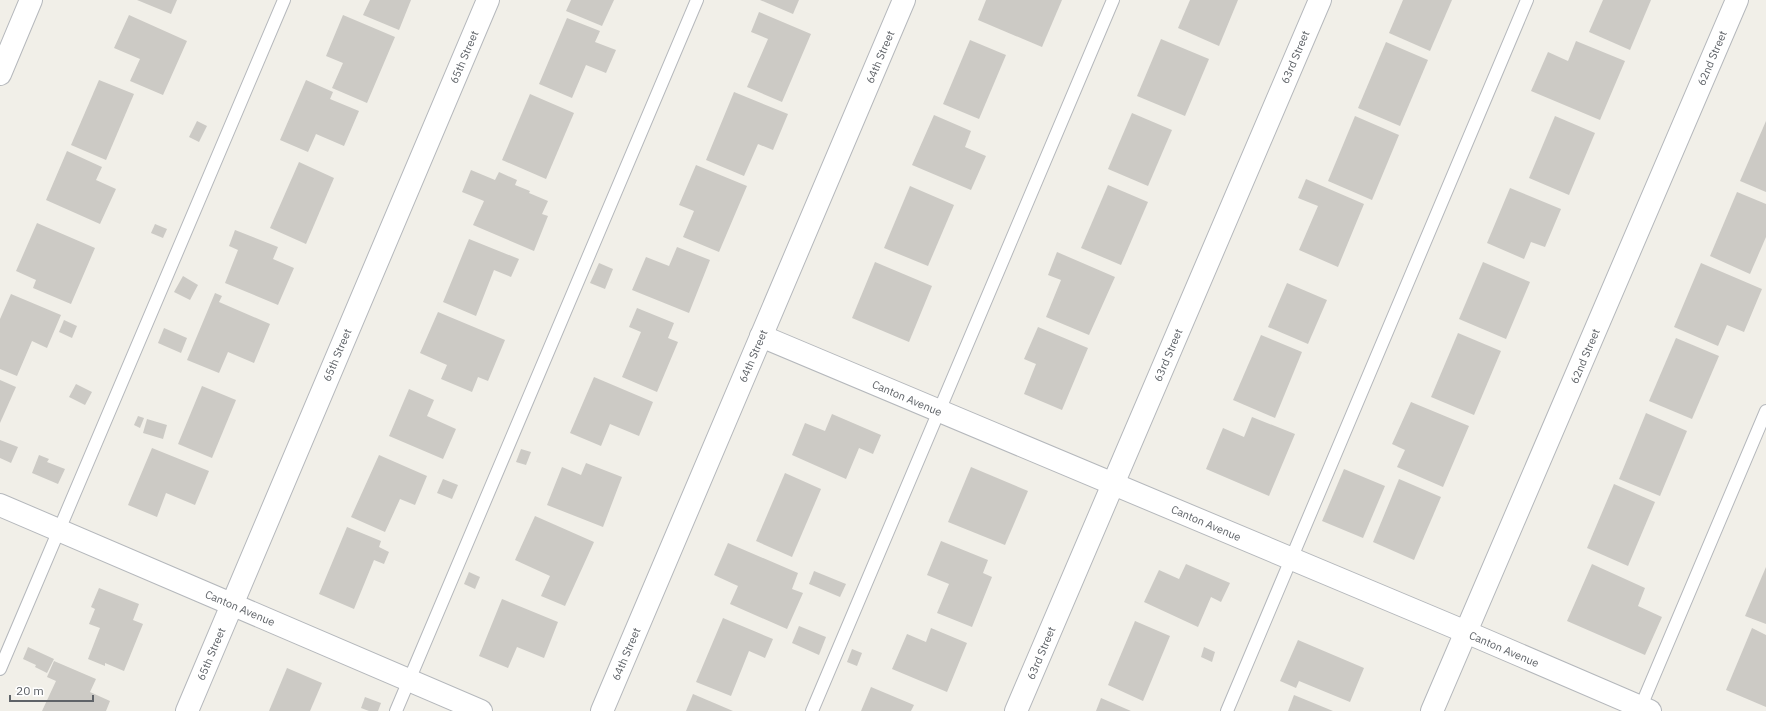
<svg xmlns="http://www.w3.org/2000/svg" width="1766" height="711" font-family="'IBM Plex Sans',sans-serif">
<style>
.building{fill:#cccac5}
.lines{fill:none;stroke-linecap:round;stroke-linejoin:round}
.service-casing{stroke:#b5b8bc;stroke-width:14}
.minor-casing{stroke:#b5b8bc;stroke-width:24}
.tertiary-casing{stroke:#b5b8bc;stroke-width:24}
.service{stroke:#fff;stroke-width:12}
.minor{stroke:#fff;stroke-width:22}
.tertiary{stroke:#fff;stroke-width:22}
.labels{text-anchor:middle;stroke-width:3.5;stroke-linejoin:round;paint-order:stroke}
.street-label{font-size:11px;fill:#5f6368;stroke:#fff}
</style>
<rect width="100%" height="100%" fill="#f1efe8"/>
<g class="building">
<path d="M137,0H177L171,14Z"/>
<path d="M370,0H411L399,30L363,15Z"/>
<path d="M571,0H614L602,26L566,11Z"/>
<path d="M760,0H799L793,14Z"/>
<path d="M986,0H1062L1042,47L978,20Z"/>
<path d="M1190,0H1238L1219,46L1178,28Z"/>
<path d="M1403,0H1452L1430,51L1389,33Z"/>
<path d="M1603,0H1651L1630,50L1589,32Z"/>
<path d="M759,12L811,34L782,102L747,87L768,39L751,32Z"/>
<path d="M129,15L187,41L163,95L130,81L140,59L114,48Z"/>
<path d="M343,15L395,37L367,103L332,88L343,63L326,56Z"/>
<path d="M567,18L600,31L595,42L616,50L606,73L586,65L572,98L539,84Z"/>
<path d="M1161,39L1209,59L1185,116L1137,96Z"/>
<path d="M970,40L1006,55L979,119L943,104Z"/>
<path d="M1576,41L1625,61L1600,120L1531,91L1548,52L1568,61Z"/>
<path d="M1386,42L1428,60L1400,126L1358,108Z"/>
<path d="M99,80L134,94L106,160L71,145Z"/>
<path d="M306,80L333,92L330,99L359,111L344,146L316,134L308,152L280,140Z"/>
<path d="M734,92L788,114L773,150L758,144L744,176L706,160Z"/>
<path d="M530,94L574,113L546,179L502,160Z"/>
<path d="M1132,113L1172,130L1148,186L1108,169Z"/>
<path d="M934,115L971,131L965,147L986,156L971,190L912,165Z"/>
<path d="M1355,116L1399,135L1372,200L1328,181Z"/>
<path d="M1555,116L1595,133L1569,195L1529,178Z"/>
<path d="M197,121L207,126L199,142L189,137Z"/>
<path d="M1766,121V192L1740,181Z"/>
<path d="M67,151L102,167L96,180L116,189L100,224L46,200Z"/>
<path d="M299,162L334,178L306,244L270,228Z"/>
<path d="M696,165L747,186L719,252L683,237L694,211L679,205Z"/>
<path d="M471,170L495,180L499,172L517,180L515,185L530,191L529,193L548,201L542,214L548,216L534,251L473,225L484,201L462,192Z"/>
<path d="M1306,179L1364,204L1338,267L1299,250L1318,206L1298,198Z"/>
<path d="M1108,185L1148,202L1121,265L1081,248Z"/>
<path d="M910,186L954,205L928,266L884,248Z"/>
<path d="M1510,188L1561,209L1545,247L1531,242L1524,259L1487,243Z"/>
<path d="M1737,192L1766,204V237L1750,274L1710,256Z"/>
<path d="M37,223L95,248L71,304L33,288L36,280L16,271Z"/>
<path d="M155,224L167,229L163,238L151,233Z"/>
<path d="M235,230L278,247L273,259L294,268L278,305L225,283L238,250L229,246Z"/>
<path d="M469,239L519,259L511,277L494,270L476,316L443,302Z"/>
<path d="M677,247L710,260L689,313L632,290L646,257L669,266Z"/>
<path d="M1057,252L1115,277L1089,335L1046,317L1061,280L1048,275Z"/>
<path d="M875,262L932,286L909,342L852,318Z"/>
<path d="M1483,262L1530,282L1506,339L1459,319Z"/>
<path d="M599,263L613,269L605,289L590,283Z"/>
<path d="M1701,263L1762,289L1744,332L1727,325L1718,346L1674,327Z"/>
<path d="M183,276L198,285L190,300L174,292Z"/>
<path d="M1287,283L1327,300L1308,344L1268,327Z"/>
<path d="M215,293L222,296L219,302L270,324L254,363L228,352L219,373L187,360Z"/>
<path d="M11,294L61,315L47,348L32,341L17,376L0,369V319Z"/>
<path d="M637,308L674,323L668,338L678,342L657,392L622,377L641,332L629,327Z"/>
<path d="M438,312L505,340L488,381L478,377L472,392L441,379L447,365L420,353Z"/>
<path d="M64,320L77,326L72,338L59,332Z"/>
<path d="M1038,327L1088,348L1062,410L1024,394L1036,364L1024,359Z"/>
<path d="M164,328L187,338L181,353L158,343Z"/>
<path d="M1458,333L1501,351L1474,415L1431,397Z"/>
<path d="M1261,335L1302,352L1275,418L1233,400Z"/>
<path d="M1676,338L1719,356L1692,419L1649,401Z"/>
<path d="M594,377L653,402L639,436L610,424L601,446L570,433Z"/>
<path d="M0,380L16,387L0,423Z"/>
<path d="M76,384L92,392L85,405L69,397Z"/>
<path d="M202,386L236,400L212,458L178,444Z"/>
<path d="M409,389L434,400L427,416L456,429L443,459L389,436Z"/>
<path d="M1411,402L1469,426L1443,487L1397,467L1405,450L1392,444Z"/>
<path d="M1646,413L1687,431L1660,496L1619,479Z"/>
<path d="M832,414L881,435L873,454L859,448L846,479L792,455L805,423L825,431Z"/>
<path d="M138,416L144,418L140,428L134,425Z"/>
<path d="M1252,417L1295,434L1269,496L1206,469L1223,428L1244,437Z"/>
<path d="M147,419L167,425L163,439L143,433Z"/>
<path d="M0,440L18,447L11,463L0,458Z"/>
<path d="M152,448L209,471L195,505L166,493L157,517L128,505Z"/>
<path d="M521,449L531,452L526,465L516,462Z"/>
<path d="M39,455L49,459L47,462L65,469L58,484L32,473Z"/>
<path d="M379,455L427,476L415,505L400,499L385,532L351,517Z"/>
<path d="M586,463L622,477L603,527L547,505L562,467L581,475Z"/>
<path d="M971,467L1028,491L1005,545L948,522Z"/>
<path d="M1344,469L1385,486L1363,538L1322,521Z"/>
<path d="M785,473L821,489L792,557L756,541Z"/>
<path d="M443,479L458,485L452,499L437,493Z"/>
<path d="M1399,479L1441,497L1414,560L1373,542Z"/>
<path d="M1614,484L1655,502L1628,566L1587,548Z"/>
<path d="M535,516L594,542L565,606L541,596L550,576L515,560Z"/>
<path d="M347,527L381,541L379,547L389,552L384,564L374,560L354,609L319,594Z"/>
<path d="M941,541L988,560L983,573L992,577L972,627L937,613L949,584L927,575Z"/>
<path d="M728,543L798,573L792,589L803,593L787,629L730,604L738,586L714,575Z"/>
<path d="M1186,564L1230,583L1221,602L1211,597L1198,627L1144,602L1159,570L1179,579Z"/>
<path d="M1592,564L1645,588L1638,606L1662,617L1645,655L1567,621Z"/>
<path d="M1766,567V624L1745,616Z"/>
<path d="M814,571L846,584L840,597L809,584Z"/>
<path d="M469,572L480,577L475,589L464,584Z"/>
<path d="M99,588L139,604L133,620L143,624L124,671L105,663V666L88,659L100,628L89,624L95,609L91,607Z"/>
<path d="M502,599L558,622L544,658L517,647L508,668L479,656Z"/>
<path d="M723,618L773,639L765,658L749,651L731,696L696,682Z"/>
<path d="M1135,621L1170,636L1143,701L1108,685Z"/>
<path d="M799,626L826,637L819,655L792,643Z"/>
<path d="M931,628L967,643L947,692L892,669L907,634L926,642Z"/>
<path d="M1752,628L1766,635V707L1726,690Z"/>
<path d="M1298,640L1364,668L1350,702L1299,681L1296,688L1280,681Z"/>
<path d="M28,647L54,659L47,673L35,667L36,665L23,659Z"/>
<path d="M1204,647L1215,652L1212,662L1201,657Z"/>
<path d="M852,649L862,653L857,666L847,662Z"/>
<path d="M54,661L96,679L90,692L110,701L106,711H42L56,681L47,677Z"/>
<path d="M287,668L322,683L310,711H269Z"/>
<path d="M871,687L914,705L911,711H861Z"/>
<path d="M693,694L733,711H686Z"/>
<path d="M1294,695L1333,711H1288Z"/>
<path d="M365,697L381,703L378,711H369L361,708Z"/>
<path d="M1101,698L1131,711H1096Z"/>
</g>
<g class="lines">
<g class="service-casing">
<g id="service">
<path d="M0,669L284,0"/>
<path d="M396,711L697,0"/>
<path d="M812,711L1113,0"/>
<path d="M1227,711L1527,0"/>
<path d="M1639,711L1766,411"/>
</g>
</g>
<g class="minor-casing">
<g id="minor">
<path d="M761,336L1466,632L1650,711"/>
<path d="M0,505L481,711"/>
<path d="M187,711L488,0"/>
<path d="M602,711L904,0"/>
<path d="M1016,711L1320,0"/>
<path d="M1432,711L1737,0"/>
</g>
</g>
<g class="tertiary-casing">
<path id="tertiary" d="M0,74L31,0"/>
</g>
<use href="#service" class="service"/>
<use href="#minor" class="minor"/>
<use href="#tertiary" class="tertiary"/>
</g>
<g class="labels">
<g class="street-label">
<text transform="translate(464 57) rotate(-67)" y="4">65th Street</text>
<text transform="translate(880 57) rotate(-67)" y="4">64th Street</text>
<text transform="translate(1295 57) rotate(-67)" y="4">63rd Street</text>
<text transform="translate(1712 58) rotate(-67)" y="4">62nd Street</text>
<text transform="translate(337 355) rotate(-67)" y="4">65th Street</text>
<text transform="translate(1168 355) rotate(-67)" y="4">63rd Street</text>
<text transform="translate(753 356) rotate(-67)" y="4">64th Street</text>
<text transform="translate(1585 356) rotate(-67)" y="4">62nd Street</text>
<text transform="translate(907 398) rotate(23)" y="4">Canton Avenue</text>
<text transform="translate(1206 523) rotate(23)" y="4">Canton Avenue</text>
<text transform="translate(240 608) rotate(23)" y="4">Canton Avenue</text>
<text transform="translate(1504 649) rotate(23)" y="4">Canton Avenue</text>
<text transform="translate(1041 653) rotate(-67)" y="4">63rd Street</text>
<text transform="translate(211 654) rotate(-67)" y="4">65th Street</text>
<text transform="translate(626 654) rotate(-67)" y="4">64th Street</text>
</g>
</g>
<path d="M10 695v6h83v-6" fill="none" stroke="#5f6368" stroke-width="2"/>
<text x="16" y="695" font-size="12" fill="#5f6368" stroke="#ffffff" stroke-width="3" paint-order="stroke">20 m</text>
</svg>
